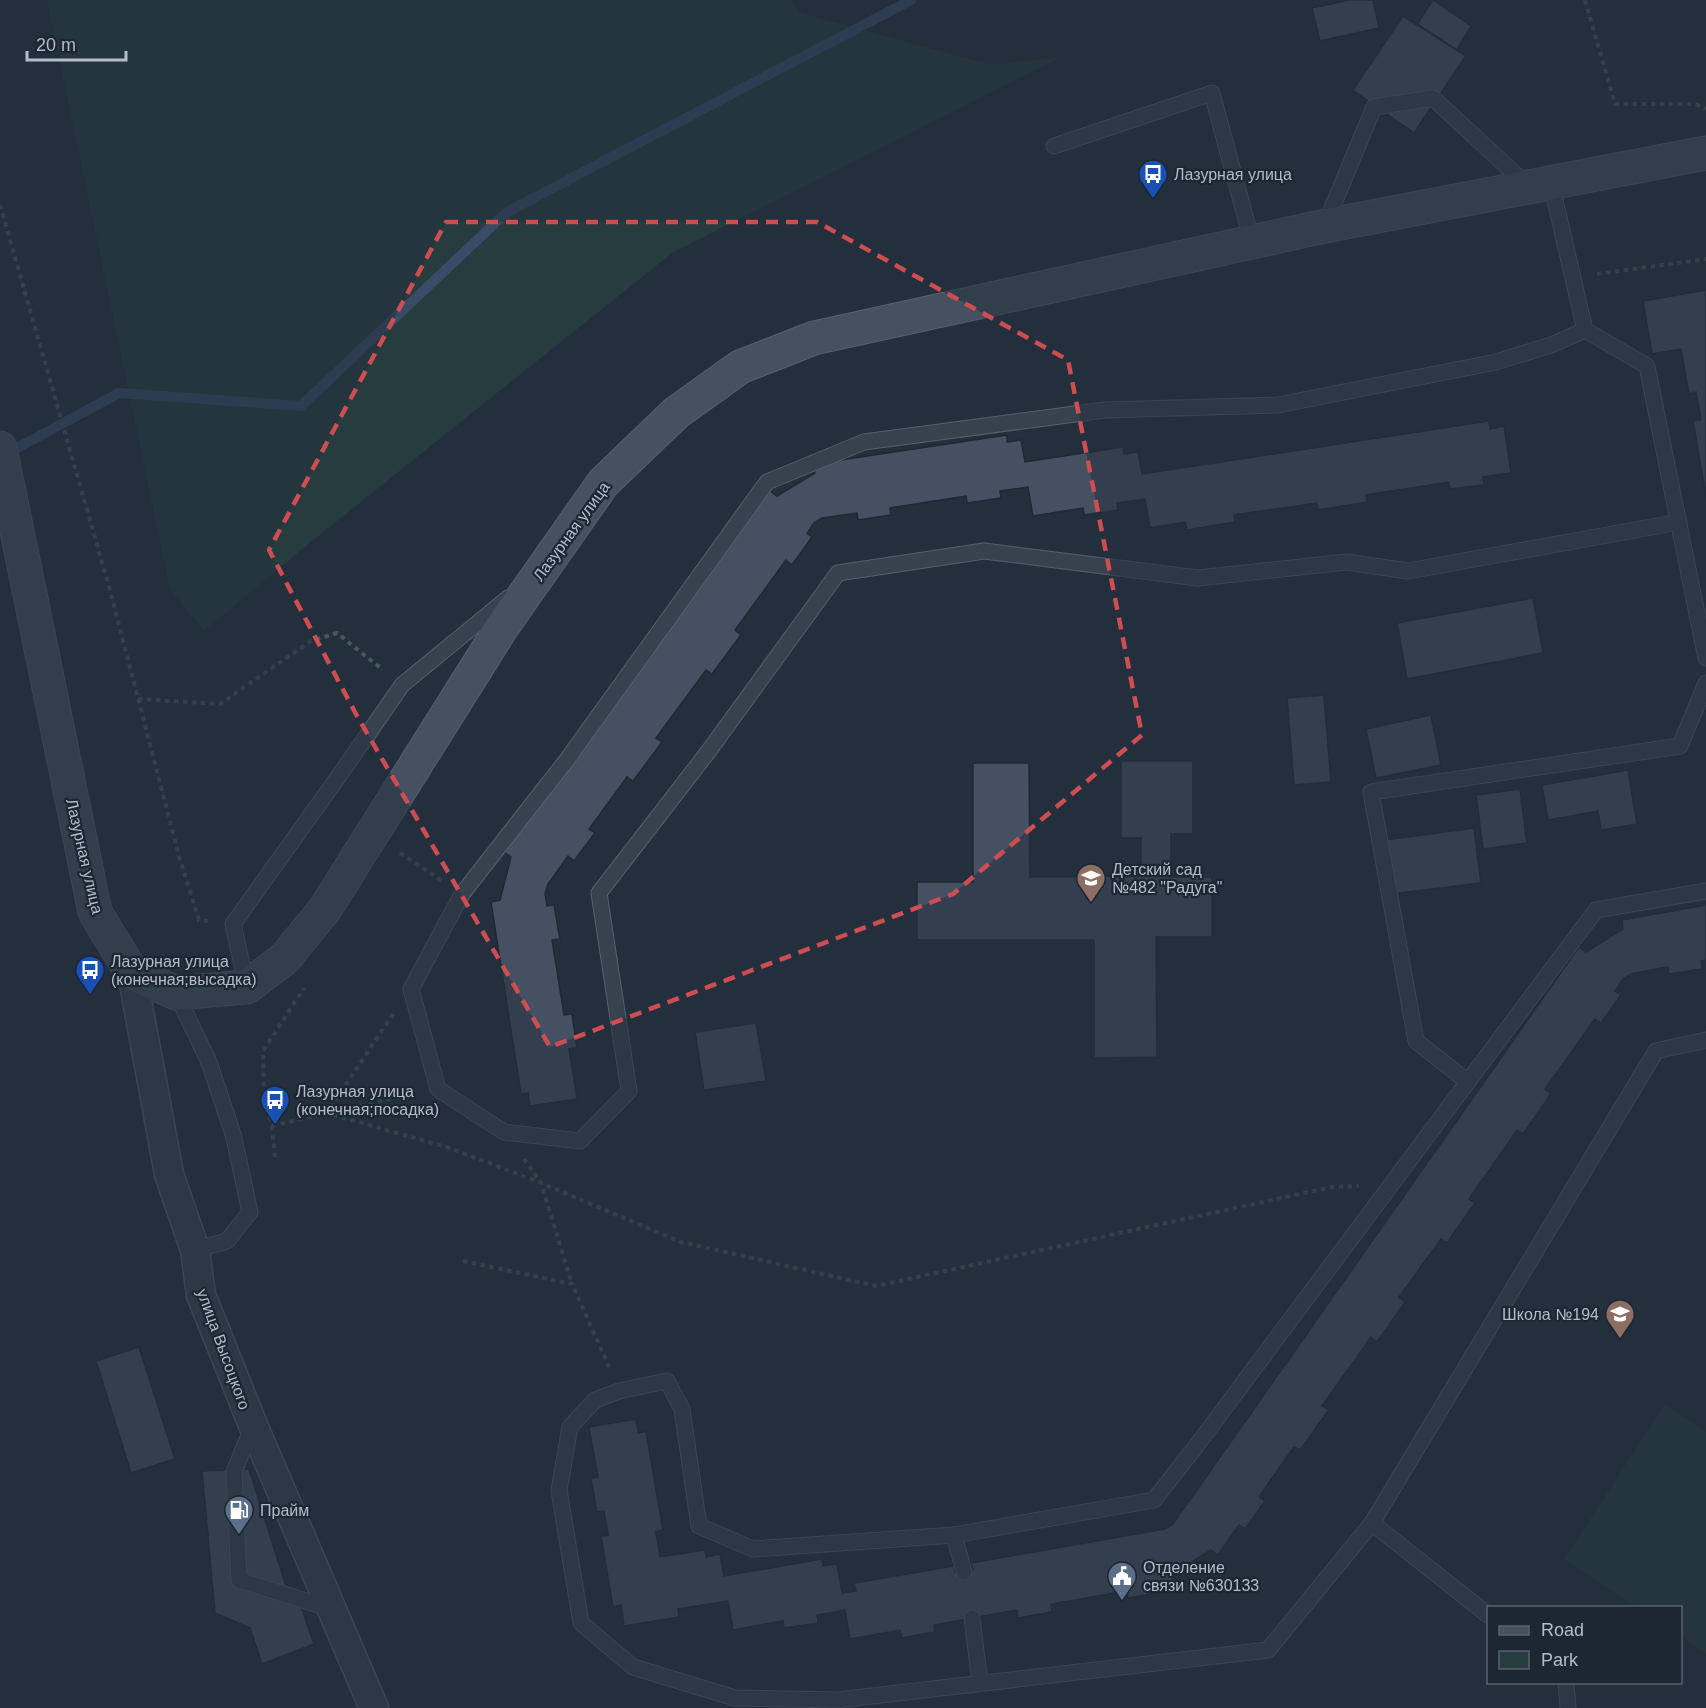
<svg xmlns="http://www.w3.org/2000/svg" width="1706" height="1708" font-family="Helvetica,sans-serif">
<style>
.green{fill:#263c3f}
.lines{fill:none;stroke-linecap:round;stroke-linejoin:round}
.stream{stroke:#394c67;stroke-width:10}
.building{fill:#455162;stroke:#1f2835;stroke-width:1.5}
.lane-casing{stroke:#565f6c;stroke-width:17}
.street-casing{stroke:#565f6c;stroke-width:31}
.secondary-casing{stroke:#565f6c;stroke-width:35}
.path{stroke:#44595c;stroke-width:4;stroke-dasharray:4.5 4.5;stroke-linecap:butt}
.lane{stroke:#38414e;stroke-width:15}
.street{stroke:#38414e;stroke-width:28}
.secondary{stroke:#465061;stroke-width:33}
.marked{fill:none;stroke:#ce4d50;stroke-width:4.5;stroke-dasharray:12 8;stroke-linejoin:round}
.labels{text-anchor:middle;stroke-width:4.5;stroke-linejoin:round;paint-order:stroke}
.poi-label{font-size:16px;fill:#b4bcc9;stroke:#1d2633;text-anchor:start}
.street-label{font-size:16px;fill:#b4bcc9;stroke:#1d2633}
</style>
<rect width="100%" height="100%" fill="#242f3e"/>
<g class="green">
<path d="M47,0H790L800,13L991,65L1061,57L672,253L302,549L204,631L170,589Z"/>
<path d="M1665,1405L1706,1432V1653L1681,1636L1680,1608L1637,1607L1564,1559Z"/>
</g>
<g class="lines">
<path class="stream" d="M6,454L119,393L301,406L507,212L911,0"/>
</g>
<g class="building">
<path d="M1349,0H1373L1379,28L1320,41L1312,8Z"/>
<path d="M1433,0L1471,26L1457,50L1417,24Z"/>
<path d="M1403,16L1466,56L1414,133L1353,90Z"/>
<path d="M1706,290V497L1693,421L1701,420L1696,392L1689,394L1681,349L1652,354L1643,301Z"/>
<path d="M1489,421L1490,429L1504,426L1511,473L1483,477L1484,485L1450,489L1449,482L1366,495L1367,502L1318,510L1317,503L1234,515L1235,522L1187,530L1185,522L1150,528L1145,499L1117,503L1118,510L1084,515L1083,508L1033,516L1028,487L1000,491L1001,498L967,503L966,496L890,508L891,515L858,520L857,513L822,518L814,523L807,533L812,537L792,565L786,560L735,630L741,635L712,674L706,670L656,738L662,742L633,781L627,777L589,829L595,833L574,861L568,856L548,884L545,894L547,906L554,905L560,939L552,940L564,1015L572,1014L577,1048L569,1049L577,1099L530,1106L528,1093L521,1094L491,902L500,900L511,857L504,852L770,491L777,496L815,473L814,464L1007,435V442L1021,440L1025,462L1123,447L1124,454L1138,452L1142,474Z"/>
<path d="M1533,598L1543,653L1407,679L1397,623Z"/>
<path d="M1324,695L1331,782L1294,785L1287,698Z"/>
<path d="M1431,715L1441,765L1376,778L1366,729Z"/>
<path d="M1121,761H1193V834H1171V877H1212V937H1156L1157,1057L1094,1058V940H917V882H973V763H1029L1030,877L1141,876V838H1121Z"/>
<path d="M1628,770L1637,824L1601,830L1598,811L1548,820L1542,785Z"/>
<path d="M1520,789L1527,843L1483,849L1476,795Z"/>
<path d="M1474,828L1481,883L1392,894L1385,840Z"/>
<path d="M1706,905V960L1701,961L1702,969L1669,974L1668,967L1631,974L1623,979L1615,991L1621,995L1601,1023L1595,1019L1545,1089L1551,1094L1523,1134L1517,1130L1469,1199L1475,1203L1447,1243L1441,1239L1399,1297L1405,1302L1377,1342L1371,1337L1322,1406L1329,1410L1300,1450L1294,1447L1259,1497L1265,1501L1245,1529L1239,1525L1218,1555L1211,1550L1173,1574L1174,1583L1160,1585L1161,1592L1128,1598L1126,1591L1051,1604L1052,1612L1018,1618L1017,1610L934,1625L935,1632L902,1638L900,1630L850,1639L845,1610L817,1615L818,1623L784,1628L783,1621L733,1630L728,1601L678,1609L679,1617L624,1626L621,1605L613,1607L601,1536L608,1535L604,1511L597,1512L591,1478L598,1477L589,1427L636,1419L638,1433L646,1431L663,1530L656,1532L660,1557L705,1550L706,1557L720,1554L724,1576L822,1559L823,1566L837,1564L842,1593L856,1591L854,1583L954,1566L955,1573L973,1570L971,1563L1165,1529L1173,1524L1579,947L1586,952L1623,929L1622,920Z"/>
<path d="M756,1023L766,1081L704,1090L695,1032Z"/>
<path d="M139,1347L175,1459L131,1473L96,1361Z"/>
<path d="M249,1469L291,1602L299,1600L314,1644L262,1664L250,1628L215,1613L202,1471Z"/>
</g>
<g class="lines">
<g class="lane-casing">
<g id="lane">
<path d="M1054,146L1212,93L1252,242"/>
<path d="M1551,183L1585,330L1551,345L1496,362L1278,405L1105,410L864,442L767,482L566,761L462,894L411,989L438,1089L504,1132L580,1141L629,1091L599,893L708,752L838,573L984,551L1198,578L1347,562L1408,571L1679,522"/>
<path d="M1325,225L1374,107L1433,98L1527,185"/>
<path d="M1585,330L1647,366L1706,658"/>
<path d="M1706,891L1596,910L1197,1445L1154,1500L954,1535L753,1549L699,1526L682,1409L667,1381L619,1391L595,1400L570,1427L559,1490L581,1623L633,1667L735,1698L838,1700L1268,1650L1372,1523L1656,1051L1706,1040"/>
<path d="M247,987L233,924L341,773L402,685L508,598"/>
<path d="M176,993L209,1062L233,1134L250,1212L227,1241L195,1250"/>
<path d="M1468,1082L1416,1041L1371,792L1680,746L1706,683"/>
<path d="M253,1425L234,1472L239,1580L331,1609"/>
<path d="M1372,1523L1488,1615"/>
<path d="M954,1535L964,1572"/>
<path d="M972,1618L980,1683"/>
<path d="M1566,1682L1568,1708"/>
</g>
</g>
<g class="street-casing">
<path id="street" d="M132,973L169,1174L195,1250L201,1295L253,1425L374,1708"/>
</g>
<g class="secondary-casing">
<path id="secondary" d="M0,448L95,912L132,973L176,993L247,987L285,958L325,909L502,627L603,483L676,413L740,367L814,338L1325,226L1706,153"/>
</g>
<g class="path">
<path d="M1585,0L1615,104H1695L1706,109"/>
<path d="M0,205L108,583L179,856L199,920L209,921"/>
<path d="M1597,274L1706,259"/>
<path d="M138,699L220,704L311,641L337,633L383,670"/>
<path d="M400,853L444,882"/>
<path d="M393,1014L327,1113L415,1094"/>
<path d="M272,1126L327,1113L450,1148L541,1183L681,1242L876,1286L1332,1187L1359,1186"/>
<path d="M275,1157L272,1126L264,1096L263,1051L304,988"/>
<path d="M524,1159L541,1183L572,1284"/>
<path d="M463,1261L572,1284L611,1371"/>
</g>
<use href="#lane" class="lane"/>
<use href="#street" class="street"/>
<use href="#secondary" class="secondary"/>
</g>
<path d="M0 0H1706V1708H0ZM446,222H817L1068,360L1142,735L953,894L550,1047L357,716L269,550Z" fill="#242f3e" fill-opacity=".55" fill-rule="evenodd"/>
<path class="marked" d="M446,222H817L1068,360L1142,735L953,894L550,1047L357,716L269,550Z"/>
<defs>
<g id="bus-pin" transform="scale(1.5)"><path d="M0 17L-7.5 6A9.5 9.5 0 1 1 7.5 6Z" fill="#1a4fb4" stroke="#1d2633"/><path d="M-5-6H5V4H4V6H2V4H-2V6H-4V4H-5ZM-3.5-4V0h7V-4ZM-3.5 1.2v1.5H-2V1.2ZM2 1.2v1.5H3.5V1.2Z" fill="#fff"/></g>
<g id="school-pin" transform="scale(1.5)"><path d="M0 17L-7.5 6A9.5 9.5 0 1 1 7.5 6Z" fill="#8d6e63" stroke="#1d2633"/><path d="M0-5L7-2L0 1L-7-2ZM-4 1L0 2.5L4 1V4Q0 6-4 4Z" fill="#fff"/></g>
<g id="fuel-pin" transform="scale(1.5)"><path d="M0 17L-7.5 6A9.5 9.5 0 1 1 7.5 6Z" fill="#5c6f8a" stroke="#1d2633"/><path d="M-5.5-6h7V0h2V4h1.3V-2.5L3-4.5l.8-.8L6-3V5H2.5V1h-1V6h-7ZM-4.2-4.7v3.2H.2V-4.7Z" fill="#fff"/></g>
<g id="civic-pin" transform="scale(1.5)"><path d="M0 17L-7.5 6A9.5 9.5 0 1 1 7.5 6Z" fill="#5c6f8a" stroke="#1d2633"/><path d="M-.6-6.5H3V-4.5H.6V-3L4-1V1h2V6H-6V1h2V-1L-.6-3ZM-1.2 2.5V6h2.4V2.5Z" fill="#fff"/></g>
</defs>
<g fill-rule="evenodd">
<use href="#bus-pin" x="1153" y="174"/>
<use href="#school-pin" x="1091" y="878"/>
<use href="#bus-pin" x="90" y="970"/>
<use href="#bus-pin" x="275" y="1100"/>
<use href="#school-pin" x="1620" y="1314"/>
<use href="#fuel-pin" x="239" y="1510"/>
<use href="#civic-pin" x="1122" y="1576"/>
</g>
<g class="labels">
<g class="poi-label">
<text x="1174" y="180">Лазурная улица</text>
<text x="1112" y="875">Детский сад<tspan x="1112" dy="18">№482 "Радуга"</tspan></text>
<text x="111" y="967">Лазурная улица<tspan x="111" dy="18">(конечная;высадка)</tspan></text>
<text x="296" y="1097">Лазурная улица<tspan x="296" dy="18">(конечная;посадка)</tspan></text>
<text x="1599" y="1320" text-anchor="end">Школа №194</text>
<text x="260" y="1516">Прайм</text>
<text x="1143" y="1573">Отделение<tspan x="1143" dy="18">связи №630133</tspan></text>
</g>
<g class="street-label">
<text transform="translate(571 531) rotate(-54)" y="6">Лазурная улица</text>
<text transform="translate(85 856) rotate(77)" y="6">Лазурная улица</text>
<text transform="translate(224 1349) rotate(70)" y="6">улица Высоцкого</text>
</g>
</g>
<rect x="1487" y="1606" width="195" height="78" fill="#1d2633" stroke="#59626f" stroke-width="1.5"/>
<rect x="1499" y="1626" width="30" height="9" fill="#465061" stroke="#59626f" stroke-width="1.5"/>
<text x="1541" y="1636" font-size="18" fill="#b4bcc9">Road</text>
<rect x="1499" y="1651" width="30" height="18" fill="#263c3f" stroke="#59626f" stroke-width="1.5"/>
<text x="1541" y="1666" font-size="18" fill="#b4bcc9">Park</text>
<path d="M27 51v9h99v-9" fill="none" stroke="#b4bcc9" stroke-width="3"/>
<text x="36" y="51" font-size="18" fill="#b4bcc9" stroke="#1d2633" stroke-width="4.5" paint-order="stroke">20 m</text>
</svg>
